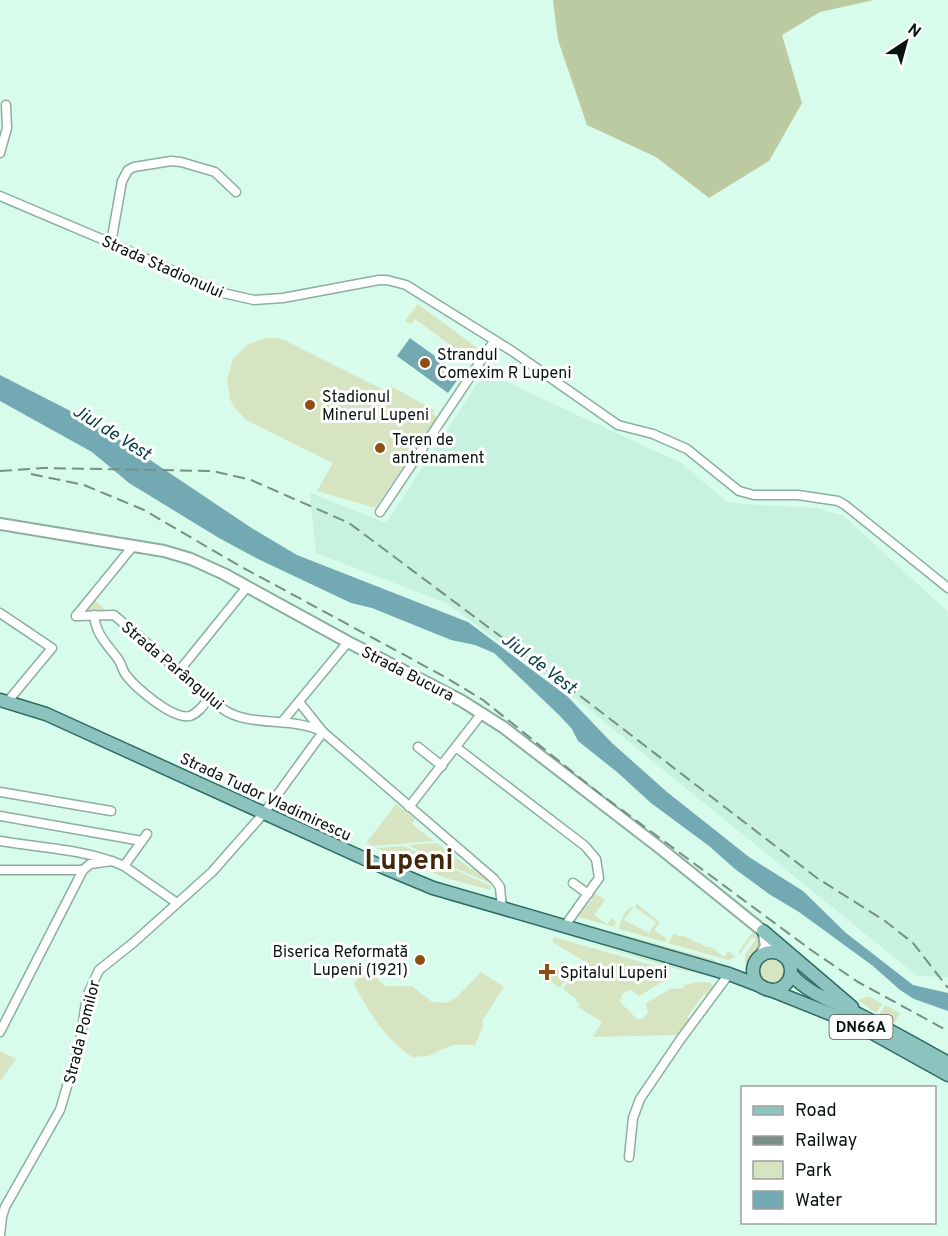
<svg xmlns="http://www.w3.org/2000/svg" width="948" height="1236" font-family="Overpass,sans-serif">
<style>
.built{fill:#c6f2df}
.green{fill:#d7e4c1}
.forest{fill:#bbcaa0}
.water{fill:#72a9b3}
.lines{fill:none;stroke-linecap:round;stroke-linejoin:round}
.minor-casing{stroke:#8bae9f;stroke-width:11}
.secondary-casing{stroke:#8bae9f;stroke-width:14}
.primary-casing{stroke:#2d6c65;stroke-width:15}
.minor{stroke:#fff;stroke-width:8}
.secondary{stroke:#fff;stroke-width:10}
.primary{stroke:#8dc3bf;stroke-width:12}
.rail{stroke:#778f84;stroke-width:2;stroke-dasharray:12 6;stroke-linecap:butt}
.poi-dot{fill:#8e4f14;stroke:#fff;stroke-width:2}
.labels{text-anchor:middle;stroke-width:6;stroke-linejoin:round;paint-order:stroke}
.shield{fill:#fff;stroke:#525a57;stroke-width:1.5}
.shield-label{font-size:15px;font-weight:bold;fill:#08140f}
.street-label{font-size:16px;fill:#08140f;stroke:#fff}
.poi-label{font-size:16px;fill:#08140f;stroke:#fff;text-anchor:start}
.water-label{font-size:18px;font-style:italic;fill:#0b4048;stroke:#fff}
.town-label{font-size:28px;font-weight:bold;fill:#43250a;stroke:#fff}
</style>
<rect width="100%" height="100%" fill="#d8fcec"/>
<path class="built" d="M485,372L681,463L726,501L742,504L817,508L844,516L948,612V977L917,976L565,690L446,603L316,553L310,493L386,523Z"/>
<g class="green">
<path d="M418,304L480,350L476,349L469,359L415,319L411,324L405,321Z"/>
<path d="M267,338H278L286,341L388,392L391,386L434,410L432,414L438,417L375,508L317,491L333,463L246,420L234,407L230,399L227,380L233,359L248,344Z"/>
<path d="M93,599L104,608L102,613L86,614L83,611Z"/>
<path d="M396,804L415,819L412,824L434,841L373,846L366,843Z"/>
<path d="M437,843L471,869L477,868L491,881L492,884L443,863L408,845Z"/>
<path d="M404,846L491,886V890L445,878L376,848Z"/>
<path d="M593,892L605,900L594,915L607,924L612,918L616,922L614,927L575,916L579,910L582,912L593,898L590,896Z"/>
<path d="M637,904L660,922L654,930L667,939L665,942L619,929C620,920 625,909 634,906L624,920L649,933L656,922L635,907Z"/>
<path d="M753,932L761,939C760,951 757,958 745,963V955L756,939L752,937L740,954L738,952Z"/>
<path d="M617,933L715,960V962L617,934Z"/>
<path d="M674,933L680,937L682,935L707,947H711L724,957L728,951L736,957L728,960L668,943Z"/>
<path d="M554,937L655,966L661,971L664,981L639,996L631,990L627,991L622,995L620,1002L637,1019H642L648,1013L646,1003L670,989L684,988V985C694,984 708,978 714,987L708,996L704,994L687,1017L691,1020L678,1035L593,1037L602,1022L578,1007L580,1004L575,1001L576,999L563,989L575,971L580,974H585L589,969V964L554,943L552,941Z"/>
<path d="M569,937L708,976L670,967Z"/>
<circle cx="772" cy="970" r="16"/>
<path d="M562,961L574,969L560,988L549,980L559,969L558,967Z"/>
<path d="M372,972L384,986H412L432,1002L446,1003L457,997L481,972L504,987L482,1021L483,1027L475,1045H452L428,1056L412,1057C383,1037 371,1014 354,985L355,981L366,973Z"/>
<path d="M869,996L882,1004L876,1013L858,1000Z"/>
<path d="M885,1005L900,1013L895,1022L879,1015Z"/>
<path d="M0,1051L16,1059L0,1081Z"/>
</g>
<path class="forest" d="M553,0H874L820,12L782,35L802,103L769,161L709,198L656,157L587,125L558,40Z"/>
<g class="water">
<path d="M410,338L461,375L448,393L397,356Z"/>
<path d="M0,375L98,425L253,529L297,555L468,622L567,696L612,743L667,792L749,857L803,891L846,933L895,971L913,985L948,993V1011L914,999L900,990L873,966L799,912L769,894L735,869L709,846L651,803L617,772L578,741L572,729L559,715L494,653L475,645L451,640L372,608L351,603L258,559L219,538L129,483L92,452L0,401Z"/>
</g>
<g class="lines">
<g class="minor-casing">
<g id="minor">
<path d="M0,153L7,128L6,105"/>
<path d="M0,196L111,243L223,293L254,300L283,298L379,280H387L406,285L512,351L618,425L653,434L687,449L739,491L754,495H798L838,501L845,505L948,588"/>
<path d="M111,243L122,181L128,170L134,167L171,161L181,162L215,172L236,192"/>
<path d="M380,512L494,341"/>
<path d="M0,613L52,648L8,701"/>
<path d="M94,615C96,635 107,644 118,659C122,664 122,670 126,675C136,688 173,720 190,716C199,713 205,703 210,697"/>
<path d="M76,616L114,615L223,709C249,728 293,716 323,732L494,879L500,887L502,909"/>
<path d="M76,616L133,546"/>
<path d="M179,671L247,587"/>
<path d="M282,722L348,642"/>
<path d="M418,747L442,766"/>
<path d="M457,748L585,846L596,859L599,878L564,927"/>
<path d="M0,792L111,811"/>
<path d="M409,807L482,713"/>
<path d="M0,816L142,841"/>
<path d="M0,841C40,848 86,849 124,866L147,834"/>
<path d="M124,866L177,903"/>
<path d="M0,870H83"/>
<path d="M573,883L588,894"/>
<path d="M0,1032L83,870L90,864L112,861"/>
<path d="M629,1157L633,1118L640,1099L680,1040L729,974"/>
<path d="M0,1235L2,1217L5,1207L60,1110L80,1042L87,996L99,970L133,943L212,872L264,813L323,732L299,702"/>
</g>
</g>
<g class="secondary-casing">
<g id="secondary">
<path d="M0,524L164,551L191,559L224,574L348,642L462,701L503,727L660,848L763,931L780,954"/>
<path d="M761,955L766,946L764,934"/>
</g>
</g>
<g class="primary-casing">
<g id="primary">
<path d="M0,700L46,714L385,868L433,888L729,974L763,987"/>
<path d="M763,931L852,1007"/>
<circle cx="772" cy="971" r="19"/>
<path d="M791,974C809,995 838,1003 862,1016C891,1031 920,1047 948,1063"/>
<path d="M768,989L858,1025L948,1075"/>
</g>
</g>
<use href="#minor" class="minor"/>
<use href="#secondary" class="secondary"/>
<use href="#primary" class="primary"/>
<g class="rail">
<path d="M0,471L43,468L213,471L251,480L349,523L579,695L817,878L885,921L913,943L948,988"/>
<path d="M31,474L84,485L144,510L238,565L445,677L483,700L599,793L811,950L858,982L948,1031"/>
</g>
</g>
<g class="poi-dot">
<circle cx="425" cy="363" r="6"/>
<circle cx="310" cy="405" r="6"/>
<circle cx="380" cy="448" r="6"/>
<circle cx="420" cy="960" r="6"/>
<path d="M544 963h6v6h6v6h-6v6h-6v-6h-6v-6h6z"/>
</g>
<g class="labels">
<rect class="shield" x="829.5" y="1015" width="63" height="24" rx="4.5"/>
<g class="shield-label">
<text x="861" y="1032">DN66A</text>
</g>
<g class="street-label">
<text transform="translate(163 266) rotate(24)" y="6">Strada Stadionului</text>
<text transform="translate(173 665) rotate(40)" y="6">Strada Parângului</text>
<text transform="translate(408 673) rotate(27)" y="6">Strada Bucura</text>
<text transform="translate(266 796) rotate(25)" y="6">Strada Tudor Vladimirescu</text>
<text transform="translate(81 1032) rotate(-76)" y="6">Strada Pomilor</text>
</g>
<g class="poi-label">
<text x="437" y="360">Strandul<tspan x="437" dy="18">Comexim R Lupeni</tspan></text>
<text x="322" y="402">Stadionul<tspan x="322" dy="18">Minerul Lupeni</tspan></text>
<text x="392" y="445">Teren de<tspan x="392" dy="18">antrenament</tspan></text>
<text x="408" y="957" text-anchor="end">Biserica Reformată<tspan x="408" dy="18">Lupeni (1921)</tspan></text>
<text x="560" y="978">Spitalul Lupeni</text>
</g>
<g class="water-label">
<text transform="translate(112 432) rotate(32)" y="6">Jiul de Vest</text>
<text transform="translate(539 663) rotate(37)" y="6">Jiul de Vest</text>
</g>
<g class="town-label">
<text x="409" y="869">Lupeni</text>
</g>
</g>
<rect x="741" y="1086" width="195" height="138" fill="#ffffff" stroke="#9ca19f" stroke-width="1.5"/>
<rect x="753" y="1106" width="30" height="9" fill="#8dc3bf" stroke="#9ca19f" stroke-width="1.5"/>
<text x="795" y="1116" font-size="18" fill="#08140f">Road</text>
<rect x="753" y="1136" width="30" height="9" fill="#778f84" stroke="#9ca19f" stroke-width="1.5"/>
<text x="795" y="1146" font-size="18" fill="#08140f">Railway</text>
<rect x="753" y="1161" width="30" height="18" fill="#d7e4c1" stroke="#9ca19f" stroke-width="1.5"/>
<text x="795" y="1176" font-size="18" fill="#08140f">Park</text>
<rect x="753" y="1191" width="30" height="18" fill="#72a9b3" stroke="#9ca19f" stroke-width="1.5"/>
<text x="795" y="1206" font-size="18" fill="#08140f">Water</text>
<g transform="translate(906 42) rotate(36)" stroke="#ffffff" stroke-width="4.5" paint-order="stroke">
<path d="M0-4.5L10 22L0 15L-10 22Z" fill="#08140f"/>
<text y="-9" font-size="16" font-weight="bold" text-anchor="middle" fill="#08140f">N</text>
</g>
</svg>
